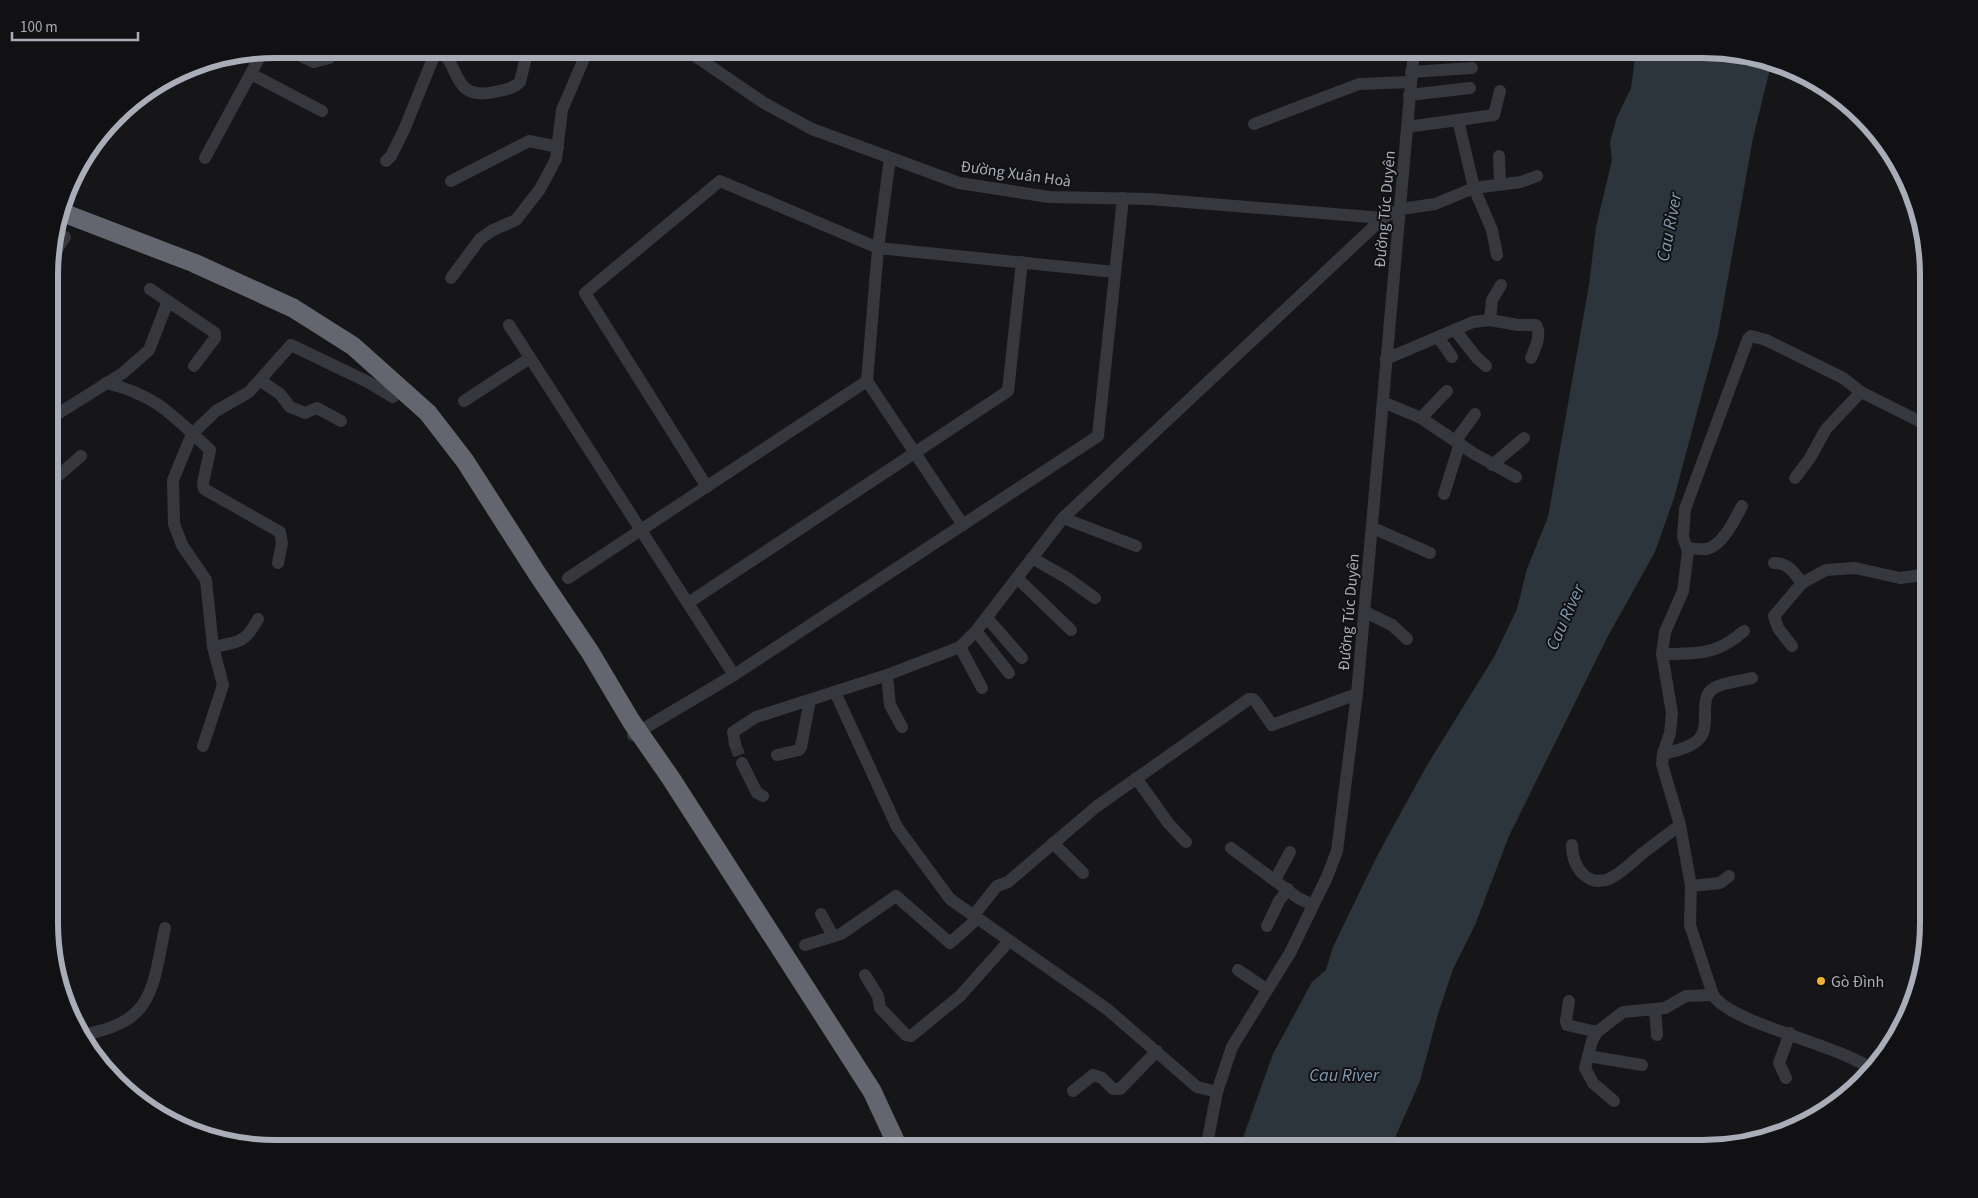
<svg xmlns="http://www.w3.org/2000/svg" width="1978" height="1198" font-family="'Source Sans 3',sans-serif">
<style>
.water{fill:#2c353c}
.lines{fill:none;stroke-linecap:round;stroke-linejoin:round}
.minor-tunnel{stroke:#333438;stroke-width:12;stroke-dasharray:12 6;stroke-linecap:butt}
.minor{stroke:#37383d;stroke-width:12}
.highway{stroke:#63666e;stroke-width:19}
.poi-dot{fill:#f2b134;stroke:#111113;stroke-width:2}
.labels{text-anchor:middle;stroke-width:4;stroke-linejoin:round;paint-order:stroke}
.street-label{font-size:16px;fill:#a8adb8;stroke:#111113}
.poi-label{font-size:16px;fill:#a8adb8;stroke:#111113;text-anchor:start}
.water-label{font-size:18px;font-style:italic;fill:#7f9bb3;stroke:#111113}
.rim{fill:none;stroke:#a8adb8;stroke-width:6}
</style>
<rect width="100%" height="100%" fill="#161618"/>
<path class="water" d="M1636,49C1677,49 1735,45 1772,61L1753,138L1718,334L1674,498L1655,552L1608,636L1509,836L1475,925L1453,969L1438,1014L1420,1081L1390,1149H1239L1273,1054L1312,982L1326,970L1333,947L1377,856L1426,767L1494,657L1517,609L1527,569L1548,517L1589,285L1596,227L1612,160L1610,142L1617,117L1631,88Z"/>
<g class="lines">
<path class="minor-tunnel" d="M735,744L742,763"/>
<g class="minor">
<path d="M286,49L314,62L329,58L333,49"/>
<path d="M685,49L764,103L812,129L959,183L1049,197L1150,199L1383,218L1401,209L1435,204L1474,188L1521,182L1537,176"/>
<path d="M1411,72L1472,68"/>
<path d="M251,74L322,111"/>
<path d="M1409,95L1470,88"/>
<path d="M1458,120L1474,188L1492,230L1497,255"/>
<path d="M1254,124L1359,84L1410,82"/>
<path d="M1407,127L1494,115L1500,91"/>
<path d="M1499,156L1500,184"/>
<path d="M205,158L263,51"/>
<path d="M386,161L391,156L404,130L436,51C462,58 448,102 494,92C504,90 513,89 520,82L528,49"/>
<path d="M451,181L529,141L558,147"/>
<path d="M51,258L65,237"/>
<path d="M451,278L480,239L493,230L516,220L540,189L556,159L562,110L583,61L586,49"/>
<path d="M150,289L215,333V338L194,366"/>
<path d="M1490,320L1492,300L1501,285"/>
<path d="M509,325L734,675"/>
<path d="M1455,330L1477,358L1486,366"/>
<path d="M1438,337L1452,357"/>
<path d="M1386,359L1473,322L1490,320L1518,325H1536C1542,335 1535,348 1531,358"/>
<path d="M261,381L280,394L290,407L305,413L317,408L341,421"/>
<path d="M867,381L963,525"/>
<path d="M106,383C157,395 173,416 210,450L203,483L204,489L280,532L282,543L278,563"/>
<path d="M464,401L530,358"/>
<path d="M1383,402L1421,418L1473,453L1516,477"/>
<path d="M51,418L123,373L149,350L168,301"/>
<path d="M1421,418L1447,391"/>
<path d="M1456,440L1475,414"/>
<path d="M1492,465L1524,438"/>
<path d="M1795,478L1810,458L1826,429L1861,392"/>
<path d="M51,482L81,456"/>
<path d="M707,487L585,293L720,181L878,248L1115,272"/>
<path d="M1444,494L1460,443"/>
<path d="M1063,518L1136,546"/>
<path d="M1373,528L1430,553"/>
<path d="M1687,548C1693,548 1701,550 1707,549C1723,545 1735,519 1742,506"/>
<path d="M1032,558L1067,578L1095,598"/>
<path d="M1774,563C1788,563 1794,572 1802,583"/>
<path d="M568,578L867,381L878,248L890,158"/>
<path d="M1017,578L1071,630"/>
<path d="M688,603L1008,391L1022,262"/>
<path d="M1365,612L1392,625L1407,639"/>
<path d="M987,618L1022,658"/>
<path d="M976,631L1009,673"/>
<path d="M1792,646L1778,628L1774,616L1802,583L1826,570L1855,568L1900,578L1929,574"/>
<path d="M213,647C239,642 245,643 258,619"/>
<path d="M960,647L982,688"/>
<path d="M1662,654C1697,654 1717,655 1744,631"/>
<path d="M887,675L890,705L902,727"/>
<path d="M835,692L897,827L950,899L1107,1009L1197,1087L1217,1092"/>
<path d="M633,735L734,675L1098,436L1123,198"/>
<path d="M735,744L733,732L756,717L887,675L960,647L976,631L1063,518L1383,218"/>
<path d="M203,746L223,685L213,647L206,580L182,545L174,524L173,480L192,434L216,411L249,392L291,345L368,382L393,397"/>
<path d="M1663,754C1674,751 1691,748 1699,739C1712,726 1697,698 1714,688C1724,682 1741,681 1752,678"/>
<path d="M777,755L799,750L801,747L810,700"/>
<path d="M742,763L757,793L763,796"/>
<path d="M1136,778L1169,824L1186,842"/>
<path d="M1053,843L1083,873"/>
<path d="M1572,845C1572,856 1575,866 1583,874C1604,894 1627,866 1643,853C1655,844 1668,834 1680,825"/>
<path d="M1231,848L1298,898L1313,905"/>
<path d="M1275,880L1290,852"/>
<path d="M1691,886L1720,883L1729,876"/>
<path d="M821,914L833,936"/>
<path d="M973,916L997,886L1008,882L1096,807L1249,699H1253L1256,702L1272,725L1357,694"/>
<path d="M1267,926L1279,901L1288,889"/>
<path d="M805,945L841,934L896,896L950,943L977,919"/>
<path d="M1238,970L1266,989"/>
<path d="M865,975L878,996L880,1008L906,1035L911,1036L960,996L1009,941"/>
<path d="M1569,1001L1566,1021L1567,1025L1597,1032"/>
<path d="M1655,1009L1657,1035"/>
<path d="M81,1035C154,1023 152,990 165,928"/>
<path d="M1588,1056L1642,1065"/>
<path d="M1873,1070C1838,1044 1731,1024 1713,995L1690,925L1691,886L1680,825L1662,764L1663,754L1670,733L1672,713L1662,654L1665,632L1683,591L1688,551L1683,537L1685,509L1748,339L1751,336L1766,340L1843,378L1861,392L1929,426"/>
<path d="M1786,1078L1779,1063L1790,1033"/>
<path d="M1073,1091L1093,1075L1102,1078L1113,1089H1120L1157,1051"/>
<path d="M1614,1101L1593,1083L1585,1068L1592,1041L1597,1032L1623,1012L1665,1008L1686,996L1713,995"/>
<path d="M1206,1149L1217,1092L1232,1047L1290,953L1327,877L1337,851L1357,694L1414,49"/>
</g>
<path class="highway" d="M61,212L194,263L293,308L353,346L428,413L465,461L538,575L590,652L631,721L670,777L872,1091L899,1149"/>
</g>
<circle class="poi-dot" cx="1821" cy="981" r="5"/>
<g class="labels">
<g class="street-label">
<text transform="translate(1016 173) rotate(8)" y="6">Đường Xuân Hoà</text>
<text transform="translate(1384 209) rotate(-85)" y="6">Đường Túc Duyên</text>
<text transform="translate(1348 612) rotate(-85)" y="6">Đường Túc Duyên</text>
</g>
<g class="poi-label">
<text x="1831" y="987">Gò Đình</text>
</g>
<g class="water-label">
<text transform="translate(1669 227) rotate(-79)" y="6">Cau River</text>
<text transform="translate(1565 617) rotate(-66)" y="6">Cau River</text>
<text x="1344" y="1081">Cau River</text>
</g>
</g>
<path d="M0 0H1978V1198H0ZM275 58H1703A217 217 0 0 1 1920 275V923A217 217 0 0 1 1703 1140H275A217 217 0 0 1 58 923V275A217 217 0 0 1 275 58Z" fill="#111113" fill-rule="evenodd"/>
<path class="rim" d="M275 58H1703A217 217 0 0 1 1920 275V923A217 217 0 0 1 1703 1140H275A217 217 0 0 1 58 923V275A217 217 0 0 1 275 58Z"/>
<path d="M12 32v8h126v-8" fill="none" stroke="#a8adb8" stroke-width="2.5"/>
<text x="20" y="32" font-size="15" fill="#a8adb8" stroke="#111113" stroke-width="4" paint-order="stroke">100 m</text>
</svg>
